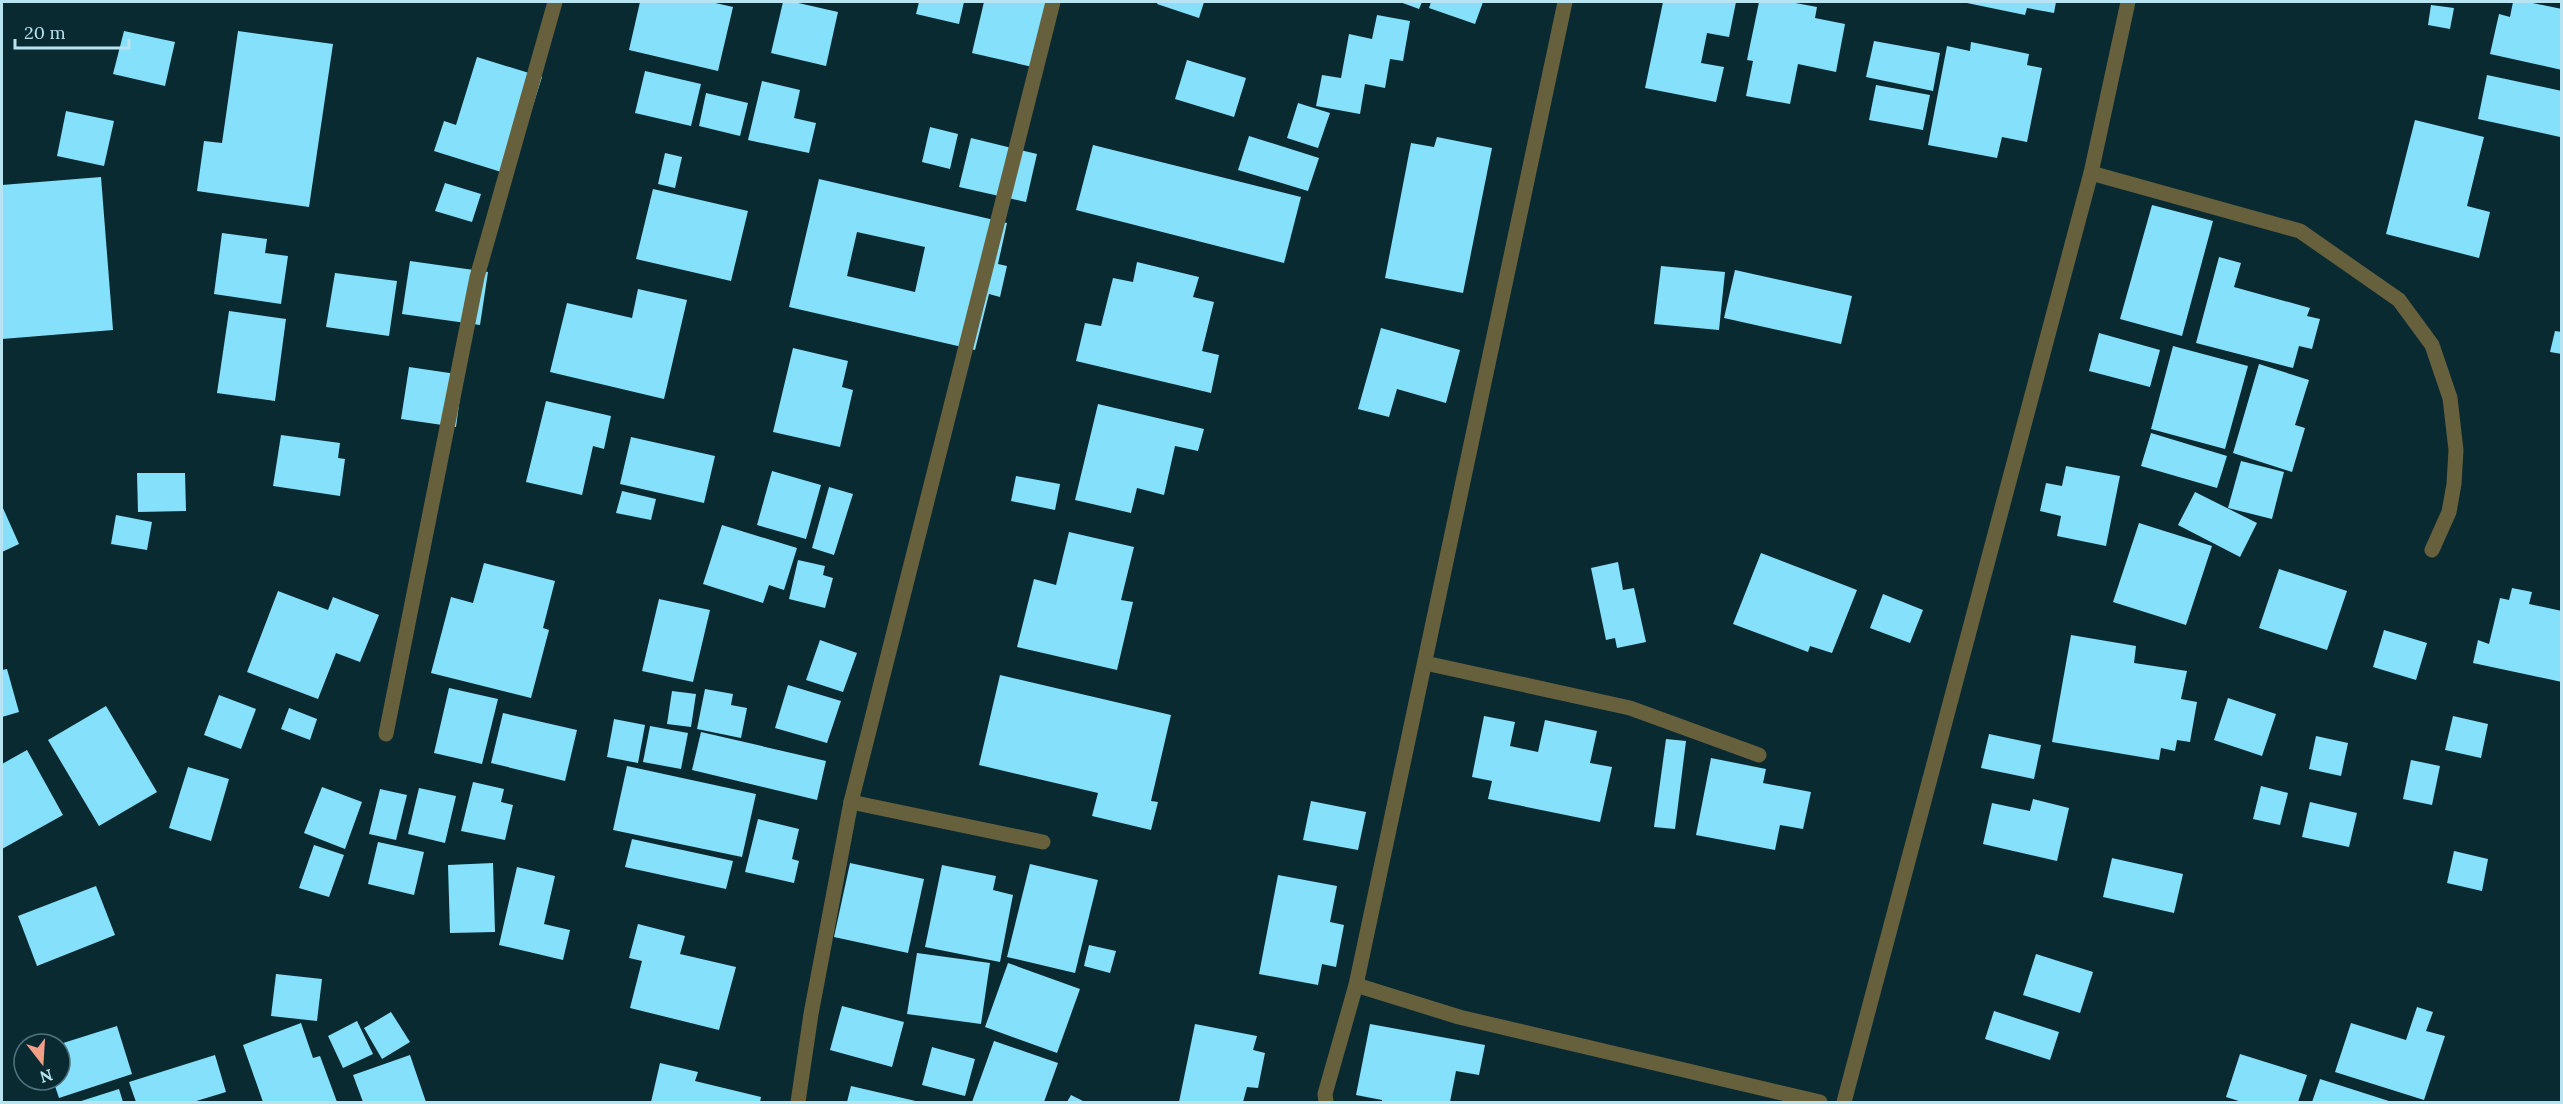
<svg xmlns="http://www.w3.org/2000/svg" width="2563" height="1104" font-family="Lora,serif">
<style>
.building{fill:#85e1fb;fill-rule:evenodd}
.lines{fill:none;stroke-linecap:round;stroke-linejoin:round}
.street{stroke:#67603c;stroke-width:15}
</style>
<rect width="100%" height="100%" fill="#0a2a32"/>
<g class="building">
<path d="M640,2H711L733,7L718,71L629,50Z"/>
<path d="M783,2H794L838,12L826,66L771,53Z"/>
<path d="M919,2H964L959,24L916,14Z"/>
<path d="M984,2H1053L1037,68L972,53Z"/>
<path d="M1158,2H1204L1199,18L1157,4Z"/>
<path d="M1400,2H1422L1419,9Z"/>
<path d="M1431,2H1483L1475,24L1429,8Z"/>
<path d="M1663,2H1736L1729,37L1707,33L1701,63L1724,67L1716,102L1645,88Z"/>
<path d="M1759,2H1790L1817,7L1815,18L1845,24L1836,72L1798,64L1790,104L1746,96L1753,61L1747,60Z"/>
<path d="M2513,2H2528L2562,9V70L2490,54L2499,14L2510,17Z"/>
<path d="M1967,3V2H2056L2054,13L2027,8L2025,15Z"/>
<path d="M2431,5L2454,8L2450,29L2428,25Z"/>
<path d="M1377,15L1410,21L1403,61L1390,59L1385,88L1365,84L1360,114L1316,106L1322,75L1341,78L1349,34L1372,39Z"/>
<path d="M124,31L175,42L165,86L113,74Z"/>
<path d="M238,31L333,44L309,207L197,191L204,141L222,143Z"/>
<path d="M1874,41L1940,53L1933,91L1866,77Z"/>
<path d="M1971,42L2029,54L2027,65L2042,68L2027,142L2002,137L1997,158L1928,145L1947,46L1970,51Z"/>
<path d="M477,57L542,77L511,175L434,151L444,121L456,125Z"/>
<path d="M1187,60L1246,78L1234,117L1175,99Z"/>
<path d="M645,71L701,84L691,126L635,113Z"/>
<path d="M2487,75L2562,91L2560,137L2478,119Z"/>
<path d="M762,81L800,90L794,118L816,123L809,153L748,140Z"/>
<path d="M1876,85L1930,95L1923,130L1869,120Z"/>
<path d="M706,93L748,103L740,136L699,126Z"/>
<path d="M1298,103L1330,113L1318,148L1287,138Z"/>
<path d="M66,111L114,121L104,166L57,156Z"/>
<path d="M2415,120L2484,137L2467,206L2490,212L2479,258L2386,234Z"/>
<path d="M930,127L958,134L950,169L922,162Z"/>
<path d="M1249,136L1319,158L1308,191L1238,170Z"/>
<path d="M1437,137L1492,148L1463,293L1385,278L1411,143L1434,147Z"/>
<path d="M971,138L1037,154L1026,202L959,187Z"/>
<path d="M1093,145L1301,197L1284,263L1076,210Z"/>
<path d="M665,153L682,157L675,188L658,184Z"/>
<path d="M101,177L113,330L2,339V185Z"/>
<path d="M819,179L1007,223L998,264L1007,266L1000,297L989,294L975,350L789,307ZM857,232L925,247L915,292L847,276Z"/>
<path d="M445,183L481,194L472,222L435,211Z"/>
<path d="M653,189L748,211L731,281L636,259Z"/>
<path d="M2152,205L2213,221L2182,336L2120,319Z"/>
<path d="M222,233L267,239L265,253L288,256L281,304L214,294Z"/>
<path d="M2219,257L2241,263L2234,287L2310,308L2307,316L2320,319L2312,349L2299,346L2293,368L2196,343Z"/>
<path d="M410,261L488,272L480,325L402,314Z"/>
<path d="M1137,262L1199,277L1193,297L1214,302L1202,351L1219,355L1211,393L1076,361L1085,323L1101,326L1113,278L1133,282Z"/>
<path d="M1661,266L1725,272L1719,330L1654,324Z"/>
<path d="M1735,270L1852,296L1841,344L1724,318Z"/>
<path d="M335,273L397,281L389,336L326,327Z"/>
<path d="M638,289L687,300L664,399L550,372L567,303L632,318Z"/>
<path d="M229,311L286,319L275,401L217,393Z"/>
<path d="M1381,328L1460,350L1446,403L1397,389L1389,417L1358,409Z"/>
<path d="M2555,331L2562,332V354L2550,352Z"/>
<path d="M2099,333L2160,350L2150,387L2089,371Z"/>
<path d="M2173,346L2248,366L2225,449L2151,429Z"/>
<path d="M793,348L848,361L842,387L853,390L840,447L773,432Z"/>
<path d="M2259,364L2309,380L2295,425L2305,428L2292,472L2233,453Z"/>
<path d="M409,367L463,375L456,427L401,419Z"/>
<path d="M546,401L611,416L604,449L593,446L582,495L526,482Z"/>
<path d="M1098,404L1204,429L1198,451L1175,446L1164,495L1137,488L1131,513L1075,500Z"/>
<path d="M2151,433L2227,456L2217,488L2141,466Z"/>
<path d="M281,435L340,443L338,458L345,459L340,496L273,486Z"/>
<path d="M631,437L715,456L704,503L620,484Z"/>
<path d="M2241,461L2284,472L2272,519L2228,508Z"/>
<path d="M2066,466L2120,476L2106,546L2057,536L2061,516L2040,511L2046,483L2062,486Z"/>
<path d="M772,471L821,485L806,539L757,525Z"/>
<path d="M137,473H185L186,511L138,512Z"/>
<path d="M1016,476L1060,484L1055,510L1011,501Z"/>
<path d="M829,487L853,494L834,555L812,548Z"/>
<path d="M622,491L656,499L651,520L616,513Z"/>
<path d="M2195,492L2257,523L2240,557L2178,525Z"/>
<path d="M2,506L19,544L2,552Z"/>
<path d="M116,515L152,522L147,550L111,544Z"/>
<path d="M2139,523L2212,546L2186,625L2113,602Z"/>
<path d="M722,525L797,548L784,590L769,585L763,603L703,584Z"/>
<path d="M1069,532L1134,547L1121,600L1133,602L1117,670L1017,647L1034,579L1056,585Z"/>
<path d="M1761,553L1857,590L1832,653L1810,646L1808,652L1733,624Z"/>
<path d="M798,560L825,566L823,575L833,578L825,608L789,599Z"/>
<path d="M1618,562L1623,590L1634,588L1646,642L1617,648L1615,638L1606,640L1591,568Z"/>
<path d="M484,563L555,581L543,628L549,630L531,698L431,673L451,597L473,603Z"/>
<path d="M2279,569L2347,591L2327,650L2259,628Z"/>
<path d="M2512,588L2532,592L2529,604L2562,611V682L2473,663L2478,640L2489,644L2500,598L2509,600Z"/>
<path d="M278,591L328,610L333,597L379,615L360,662L336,653L318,699L247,672Z"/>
<path d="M1883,594L1923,610L1910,643L1870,628Z"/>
<path d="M659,599L710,610L693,682L642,671Z"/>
<path d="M2384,630L2427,643L2416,680L2373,667Z"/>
<path d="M2071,635L2136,646L2134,663L2187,671L2181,699L2197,702L2190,742L2177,740L2175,751L2161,748L2159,760L2052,742Z"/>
<path d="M820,640L857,653L843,692L806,680Z"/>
<path d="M7,669L19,712L2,717V670Z"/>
<path d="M1000,675L1171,715L1151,801L1158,802L1151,830L1092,816L1098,793L979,765Z"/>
<path d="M788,685L841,701L827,743L775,728Z"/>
<path d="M449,688L498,699L482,764L434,753Z"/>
<path d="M705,689L733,694L731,705L747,708L741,738L697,729Z"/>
<path d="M672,691L696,694L691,727L667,724Z"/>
<path d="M219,695L256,709L241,749L204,735Z"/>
<path d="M2228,698L2276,714L2262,756L2214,740Z"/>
<path d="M106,706L157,792L99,826L48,740Z"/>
<path d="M289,708L317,719L310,740L281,729Z"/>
<path d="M503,713L577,730L565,781L491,763Z"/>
<path d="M1484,716L1515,722L1510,746L1538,752L1545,720L1597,731L1590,763L1612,767L1600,822L1488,799L1492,781L1472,777Z"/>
<path d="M2453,716L2488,724L2481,758L2445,750Z"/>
<path d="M614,719L645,725L638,763L607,757Z"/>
<path d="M650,726L688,733L681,769L643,762Z"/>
<path d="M701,732L826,761L817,800L692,770Z"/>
<path d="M1989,734L2041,745L2034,779L1981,768Z"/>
<path d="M2316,736L2348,743L2341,776L2309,769Z"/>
<path d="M1666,739L1686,741L1675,829L1654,827Z"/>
<path d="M27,750L63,815L2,849V764Z"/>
<path d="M1711,758L1766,769L1763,783L1811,792L1803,829L1780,825L1775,850L1696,835Z"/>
<path d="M2411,760L2440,766L2432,805L2403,799Z"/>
<path d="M627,766L756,794L742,857L613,830Z"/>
<path d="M188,767L229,779L211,841L169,828Z"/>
<path d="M473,782L504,789L501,802L513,805L505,840L461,831Z"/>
<path d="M2261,786L2288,793L2280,825L2253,819Z"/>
<path d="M322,787L362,802L345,849L304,833Z"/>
<path d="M419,788L456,796L445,843L408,834Z"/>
<path d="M380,789L407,795L396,840L369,834Z"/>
<path d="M2033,799L2069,808L2057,861L1983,844L1992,803L2030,811Z"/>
<path d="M1311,801L1366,812L1358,850L1303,840Z"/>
<path d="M2310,802L2357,813L2349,847L2302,837Z"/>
<path d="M758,819L799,829L792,859L799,861L794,883L745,872Z"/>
<path d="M632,839L733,861L726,889L625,867Z"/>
<path d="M378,842L424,852L414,895L368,884Z"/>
<path d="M314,845L344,855L329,897L299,888Z"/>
<path d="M2454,851L2488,859L2482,891L2447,883Z"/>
<path d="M2112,858L2183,874L2174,913L2103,897Z"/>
<path d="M493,863L495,932L450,933L448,865Z"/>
<path d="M850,863L924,879L908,953L834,937Z"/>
<path d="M1030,864L1098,880L1075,973L1007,957Z"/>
<path d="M942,865L996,876L993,890L1013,895L1000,962L925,947Z"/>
<path d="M517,867L555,876L544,924L570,930L563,960L499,945Z"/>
<path d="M1278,875L1337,886L1330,922L1344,925L1336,967L1322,964L1318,985L1259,974Z"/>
<path d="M96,886L115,935L37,966L18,916Z"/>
<path d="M638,924L685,936L680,954L736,967L719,1030L630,1008L642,961L629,958Z"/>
<path d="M1089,945L1116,951L1110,973L1084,966Z"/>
<path d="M917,953L990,963L981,1024L907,1014Z"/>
<path d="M2036,954L2093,972L2080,1013L2023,995Z"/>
<path d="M1008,963L1080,989L1057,1053L985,1027Z"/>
<path d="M276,974L322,979L317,1021L271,1016Z"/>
<path d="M842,1006L904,1022L892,1067L830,1050Z"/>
<path d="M2417,1007L2433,1012L2426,1031L2445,1036L2424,1100L2335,1072L2351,1023L2406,1040Z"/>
<path d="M1994,1011L2059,1032L2050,1060L1985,1039Z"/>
<path d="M391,1012L410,1042L382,1059L364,1028Z"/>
<path d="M357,1021L373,1054L343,1068L328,1036Z"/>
<path d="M301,1023L313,1058L320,1056L337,1102H263L243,1045Z"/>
<path d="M1195,1024L1257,1036L1253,1050L1265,1053L1258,1088L1247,1087L1243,1102H1179Z"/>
<path d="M1370,1024L1485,1045L1479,1075L1456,1071L1450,1102H1382V1100L1356,1095Z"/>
<path d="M117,1026L132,1074L59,1098L53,1080H60V1044Z"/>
<path d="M994,1041L1058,1063L1044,1102H972Z"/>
<path d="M932,1047L975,1059L965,1096L922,1085Z"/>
<path d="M2240,1054L2307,1075L2298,1102H2242L2226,1097Z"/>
<path d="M215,1055L226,1092L193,1102H136L129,1082Z"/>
<path d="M410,1055L426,1102H363L353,1075Z"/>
<path d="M660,1063L698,1072L695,1081L761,1097L760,1102H651Z"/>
<path d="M2320,1079L2392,1102H2312Z"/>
<path d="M851,1086L920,1102H847Z"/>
<path d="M119,1089L123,1102H78Z"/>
<path d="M1071,1095L1085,1102H1067Z"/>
</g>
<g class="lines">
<g class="street">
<path d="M2091,173L2300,231L2399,300L2432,345L2450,398L2456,450L2454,484L2449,512L2432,550"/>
<path d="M1425,663L1630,708L1759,755"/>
<path d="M386,734L477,277L555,2"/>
<path d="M851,802L1043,842"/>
<path d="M1356,985L1459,1017L1820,1102"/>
<path d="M798,1102L811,1014L851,802L1053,2"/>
<path d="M1326,1102L1325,1094L1356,985L1565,2"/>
<path d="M1844,1102L2091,173L2128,2"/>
</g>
</g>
<rect width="2563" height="1104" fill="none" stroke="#b8e4f1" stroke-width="6"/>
<g transform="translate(42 1062) rotate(163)"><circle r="28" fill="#0a2a32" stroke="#50747e" stroke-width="1.5"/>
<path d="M0-4.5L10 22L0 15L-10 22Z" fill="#f39f85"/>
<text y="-9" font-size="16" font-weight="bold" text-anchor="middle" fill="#b8e4f1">N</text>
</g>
<path d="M15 39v9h114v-9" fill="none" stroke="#b8e4f1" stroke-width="3"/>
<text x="24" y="39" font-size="18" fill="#b8e4f1" stroke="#0a2a32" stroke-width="4.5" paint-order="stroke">20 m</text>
</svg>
